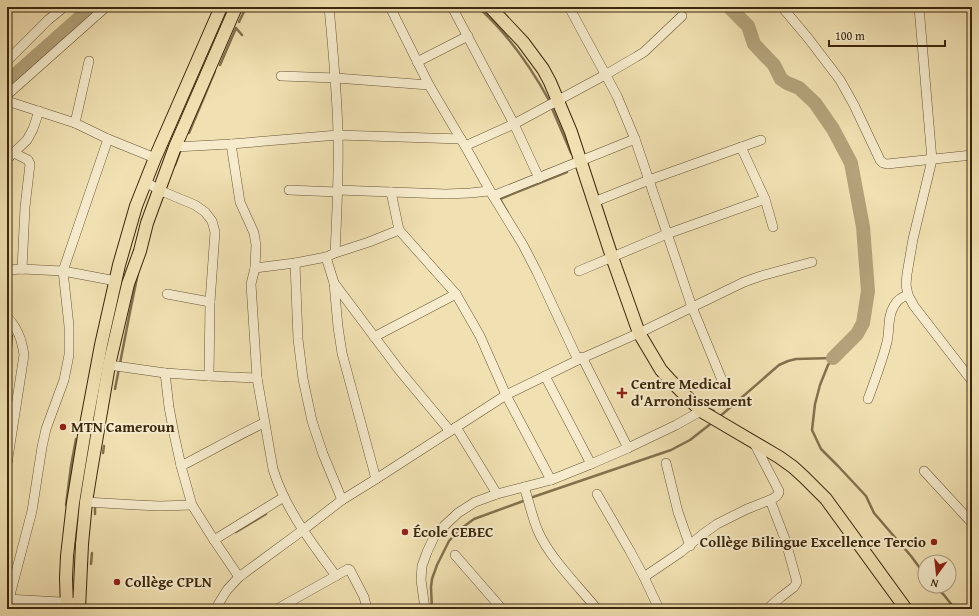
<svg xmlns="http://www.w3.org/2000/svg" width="979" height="616" font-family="'Gentium Book Plus',serif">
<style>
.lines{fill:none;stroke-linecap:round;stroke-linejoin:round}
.stream{stroke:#83714e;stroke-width:2.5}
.river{stroke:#b3a27a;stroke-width:14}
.minor-casing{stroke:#685636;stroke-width:10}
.major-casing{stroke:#3b270c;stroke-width:14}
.minor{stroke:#f6eccd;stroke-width:9}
.major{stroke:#f1e1b2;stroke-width:12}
.poi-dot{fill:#8f2418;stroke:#f6eccd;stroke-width:1.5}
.labels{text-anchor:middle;stroke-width:4;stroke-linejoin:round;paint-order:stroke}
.poi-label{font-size:15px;font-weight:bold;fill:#3b270c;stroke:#f6eccd;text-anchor:start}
</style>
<rect width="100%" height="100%" fill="#f1e1b2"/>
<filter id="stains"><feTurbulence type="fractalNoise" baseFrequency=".005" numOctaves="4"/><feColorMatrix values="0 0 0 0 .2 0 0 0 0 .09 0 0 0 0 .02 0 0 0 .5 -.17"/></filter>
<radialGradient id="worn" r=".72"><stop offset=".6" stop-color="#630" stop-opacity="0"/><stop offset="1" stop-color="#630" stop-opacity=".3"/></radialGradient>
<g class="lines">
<g class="stream">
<path d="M478,7C508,34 531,67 550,102"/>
<path d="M206,9L207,7"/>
<path d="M239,22L246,7"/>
<path d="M220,65L236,28L242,35"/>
<path d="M551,106L571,153"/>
<path d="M189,133L215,71"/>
<path d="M175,165L181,149"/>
<path d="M508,213L500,199L567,172"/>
<path d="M7,331L12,336L10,357L7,370"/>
<path d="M833,358L828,365L820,385L815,404L812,430L821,449L838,466L866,496L874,513L911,556L925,575"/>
<path d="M115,389L130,312L138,273"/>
<path d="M709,409L714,411"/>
<path d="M718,418L779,365L788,361L796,359L833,358"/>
<path d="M103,453L104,446"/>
<path d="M530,498L671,450L690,440L713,422"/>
<path d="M66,505L71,466L76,439"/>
<path d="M95,514V507"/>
<path d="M236,532L266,514"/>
<path d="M91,564L92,553"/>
<path d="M935,586L944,595L955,609"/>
<path d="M432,609L431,587L432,579L437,565L449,541L459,530L474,519L526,500"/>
</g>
<g class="river">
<path d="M729,7L748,26L754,44L774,65L781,79L787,83L799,88L815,103L833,129L851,163L863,227L868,291L863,323L857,334L833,358"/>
<path d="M7,82L78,19L90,7"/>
</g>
<g class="minor-casing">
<g id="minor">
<path d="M329,7C333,49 337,92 338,134C339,174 337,213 335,253"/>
<path d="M390,7L429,85L465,146L493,196L523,245L537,272L578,360"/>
<path d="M452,7L514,124L539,178"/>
<path d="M569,7L617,96L635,139L692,307L724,385"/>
<path d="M782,7L808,38L840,80L854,105L880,160L883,163L887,164L972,155"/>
<path d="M919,7L932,160L913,239L907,274L906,285L908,295L914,306L972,381"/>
<path d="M7,61L48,20L64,7"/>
<path d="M417,62L468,36"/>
<path d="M281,76L336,78L429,85"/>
<path d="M7,95L106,7"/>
<path d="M7,101L75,123L108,139L155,158"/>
<path d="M75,123L89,61"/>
<path d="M231,144L240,202L254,233L256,245L255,268L251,284L257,378L273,469C285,509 312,543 336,576"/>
<path d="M465,146L514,124L605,75L636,57L644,52L682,16"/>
<path d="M175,147L231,144L338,135L461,139"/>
<path d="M741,147L765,199L773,227"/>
<path d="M14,153L28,160L30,164L25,207L22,269"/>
<path d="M7,159L27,140L33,129L39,111"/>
<path d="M146,182L159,190L195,205L205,212L212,221L215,232L210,302L209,376"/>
<path d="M289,190L337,192"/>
<path d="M337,190L446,194L470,193L489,191"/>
<path d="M391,192L399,230L456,294L480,336L506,395L551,480"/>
<path d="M493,196L635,139"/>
<path d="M594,202L649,180L761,140"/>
<path d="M326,257L334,283L338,327L342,353L376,479"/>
<path d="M295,263L298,339L303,379L312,421L323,454L342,500"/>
<path d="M255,268L295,263L326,257L335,253L369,242L399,230"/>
<path d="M7,270L22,269L63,271L116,281"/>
<path d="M579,271L667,234L765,199"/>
<path d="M334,283L400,371L450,431"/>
<path d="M167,294L210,302"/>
<path d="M7,317C18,328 22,340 24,355L7,464"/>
<path d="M374,337L456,294"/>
<path d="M582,357L628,448"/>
<path d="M109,365L165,373L209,376L257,378"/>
<path d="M165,373L169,407L174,434L181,466L192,505L214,540L239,577"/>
<path d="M545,376L591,464"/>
<path d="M868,399C875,380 882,362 887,342C890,330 887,317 894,306C898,299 901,298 908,295"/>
<path d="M456,427L497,494"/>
<path d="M753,441L779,491C779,496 774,498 770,500"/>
<path d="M666,463L678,512L690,546"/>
<path d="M181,466C209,452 236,436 264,423"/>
<path d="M924,471L972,523"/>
<path d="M524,487C529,501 532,517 538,531C549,557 579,587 597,609"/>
<path d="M597,494L630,551L644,577L659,609"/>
<path d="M86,502L137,505L160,506L192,505"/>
<path d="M214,540L284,497"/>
<path d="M455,555L502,609"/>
<path d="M644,577L681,552L703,534L717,524L747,509L770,500L785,539L797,582L794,587L781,597L767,609"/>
<path d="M7,599L79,603"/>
<path d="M9,599L32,511L42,447L46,429L64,380L69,355V326L63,271L108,139"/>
<path d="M216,609L219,603L227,590L239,577L303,530L342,500L376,479L506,395L578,360L639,333L744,282L761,276L812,262"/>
<path d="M277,609L348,569L350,570L364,597L367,609"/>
<path d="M425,609L421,580L422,566L427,552L434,537L444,526L458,513L475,502L497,494L551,480L591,464L628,448L676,425L701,411"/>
</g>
</g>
<g class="major-casing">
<g id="major">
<path d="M490,7L523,42L543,69L550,82L571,132L612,257L639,333L661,370L670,380L701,411L779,457L793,467L804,477L826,499L906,609"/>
<path d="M67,609L66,578L67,556L73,503L85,430L101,345L119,265L136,206L155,158L221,7"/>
<path d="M79,609L82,544L86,502L91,471L109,365L128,284L140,251L147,223L175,147L236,7"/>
</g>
</g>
<use href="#minor" class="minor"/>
<use href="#major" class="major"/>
</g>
<g class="poi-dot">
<path d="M620 387h4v4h4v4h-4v4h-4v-4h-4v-4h4z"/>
<circle cx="63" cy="427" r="4"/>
<circle cx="405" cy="532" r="4"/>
<circle cx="934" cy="542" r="4"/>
<circle cx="117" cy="582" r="4"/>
</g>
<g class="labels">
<g class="poi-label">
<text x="631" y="389">Centre Medical<tspan x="631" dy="17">d'Arrondissement</tspan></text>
<text x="71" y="432">MTN Cameroun</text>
<text x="413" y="537">École CEBEC</text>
<text x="926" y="547" text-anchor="end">Collège Bilingue Excellence Tercio</text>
<text x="125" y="587">Collège CPLN</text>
</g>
</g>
<rect width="979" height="616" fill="none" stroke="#f1e1b2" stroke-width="24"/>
<rect x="8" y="8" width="963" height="600" fill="none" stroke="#3b270c" stroke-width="2"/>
<rect x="12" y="12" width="955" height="592" fill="none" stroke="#3b270c"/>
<g transform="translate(937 574) rotate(195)"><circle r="19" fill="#f6eccd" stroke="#ab9d80"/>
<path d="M0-3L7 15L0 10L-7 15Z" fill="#8f2418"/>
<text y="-6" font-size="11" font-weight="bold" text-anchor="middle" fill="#3b270c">N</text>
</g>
<path d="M829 40v6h116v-6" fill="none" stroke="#3b270c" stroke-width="2"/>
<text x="835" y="40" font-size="12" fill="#3b270c" stroke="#f6eccd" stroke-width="3" paint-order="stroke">100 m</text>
<rect width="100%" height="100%" filter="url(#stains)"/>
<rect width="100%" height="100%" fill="url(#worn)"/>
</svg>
